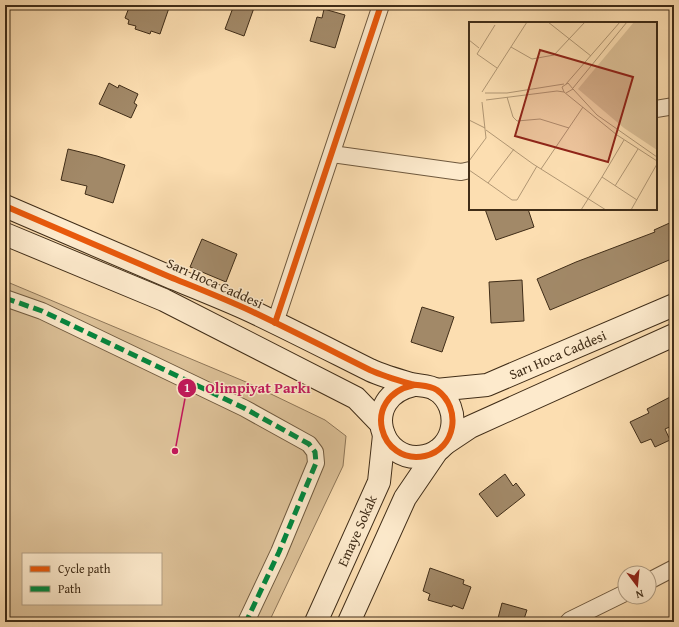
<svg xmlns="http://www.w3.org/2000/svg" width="679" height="627" font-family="'Gentium Book Plus',serif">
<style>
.green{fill:#dcc097;stroke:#8e7658;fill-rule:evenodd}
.building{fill:#a28968;stroke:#402d18}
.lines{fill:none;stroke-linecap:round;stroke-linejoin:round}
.street-casing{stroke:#6f593e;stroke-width:18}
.secondary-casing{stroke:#402d18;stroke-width:24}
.street{stroke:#fdeacc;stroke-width:16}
.secondary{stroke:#fdeacc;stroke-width:22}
.quiet{stroke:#00873e;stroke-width:5;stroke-dasharray:10 5;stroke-linecap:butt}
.cycleway-casing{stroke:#fdeacc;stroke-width:8}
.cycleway{stroke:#e8590c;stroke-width:6}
.labels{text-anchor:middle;stroke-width:3;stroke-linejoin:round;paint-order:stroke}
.street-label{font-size:14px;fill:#402d18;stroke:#fdeacc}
.inset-road{fill:none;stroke:#b19774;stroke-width:1}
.view{fill:#8f2418;fill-opacity:0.15;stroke:#8f2418;stroke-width:2}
.inset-edge{fill:none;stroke:#402d18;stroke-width:2}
.leader{fill:none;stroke:#c2185b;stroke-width:1.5}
.callout-dot{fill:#c2185b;stroke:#fdeacc;stroke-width:1.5}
.mark-label{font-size:12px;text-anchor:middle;font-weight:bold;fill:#fff}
.callout-label{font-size:15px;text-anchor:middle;font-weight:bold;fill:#c2185b;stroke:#fdeacc;stroke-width:3;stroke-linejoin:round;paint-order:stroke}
</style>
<rect width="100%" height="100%" fill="#fcdeb1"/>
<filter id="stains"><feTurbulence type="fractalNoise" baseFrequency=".005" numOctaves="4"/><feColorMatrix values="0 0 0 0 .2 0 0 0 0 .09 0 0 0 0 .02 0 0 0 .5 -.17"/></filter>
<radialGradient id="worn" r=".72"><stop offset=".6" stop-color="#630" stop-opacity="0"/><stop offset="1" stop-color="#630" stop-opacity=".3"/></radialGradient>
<path class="green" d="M5,281L246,382L325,420L346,436L343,466L269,622H5ZM23,554H161V604H23Z"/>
<g class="building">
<path d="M130,5H170L160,34L151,31L150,34L135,29L136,26L128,24L129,20L125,18Z"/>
<path d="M234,5H255L244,36L225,29Z"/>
<path d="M324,9L345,15L335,48L310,41L317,17L322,18Z"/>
<path d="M109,83L118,88L119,85L138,94L134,103L137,105L131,118L99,104Z"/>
<path d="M68,149L97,156L125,165L113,203L85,194L87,186L61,180Z"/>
<path d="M485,209H528L534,227L496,240Z"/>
<path d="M674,221V258L550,310L537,279L576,262L655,232L654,230Z"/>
<path d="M202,239L237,254L226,282L190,267Z"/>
<path d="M522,280L524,321L491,323L489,282Z"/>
<path d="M422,307L454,317L442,352L411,342Z"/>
<path d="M674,395V425L665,429L670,440L655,447L651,439L641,443L630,422L649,413L647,409Z"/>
<path d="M505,474L513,486L516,483L525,495L497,517L479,494Z"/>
<path d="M430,568L464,580L463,584L471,587L463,609L453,605L452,607L428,600L430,594L423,591Z"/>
<path d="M502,603L527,610L523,622H497Z"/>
</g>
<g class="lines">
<g class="street-casing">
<g id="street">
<path d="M656,109L674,106"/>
<path d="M332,154L461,172L470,170"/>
<path d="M5,298L42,311L244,408L309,444L315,452L316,463L279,552L246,622"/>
<path d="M275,323L381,5"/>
<path d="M649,581L674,568"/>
<path d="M568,622L570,620L625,593"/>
</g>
</g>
<g class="secondary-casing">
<g id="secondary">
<path d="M5,206C60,230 115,253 170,277C197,288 225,299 251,311C291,330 330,350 370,370C383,376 397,380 411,384C420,386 429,385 437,390C462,408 456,449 425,456C380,466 359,397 414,385"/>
<path d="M5,234L164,300L356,398L381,424"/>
<path id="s1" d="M436,390L487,385L674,305"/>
<path d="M446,443L470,427L674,335"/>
<path id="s2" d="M316,622L379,482L384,435"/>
<path d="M349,622L405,498L437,451"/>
</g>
</g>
<use href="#street" class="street"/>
<use href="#secondary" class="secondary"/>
<path class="quiet" d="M5,298L42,311L244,408L309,444L315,452L316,463L279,552L246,622"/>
<g class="cycleway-casing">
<g id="cycleway">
<path d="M5,206C60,230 115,253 170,277C197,288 225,299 251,311C291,330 330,350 370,370C383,376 397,380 411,384C420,386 429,385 437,390C462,408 456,449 425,456C380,466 359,397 414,385"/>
<path d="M275,323L381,5"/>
</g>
</g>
<use href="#cycleway" class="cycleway"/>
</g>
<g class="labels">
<g class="street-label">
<text transform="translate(215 283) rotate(24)" y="5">Sarı Hoca Caddesi</text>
<text dy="5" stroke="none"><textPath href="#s1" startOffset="128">Sarı Hoca Caddesi</textPath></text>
<text dy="5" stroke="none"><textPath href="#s2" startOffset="100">Emaye Sokak</textPath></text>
</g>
</g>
<g transform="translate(469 22)">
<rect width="188" height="188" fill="#fcdeb1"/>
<path d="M165,0H188V128L155,106L109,67Z" fill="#dcc097"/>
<path class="inset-road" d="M79,0L122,34M26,3L8,32L28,46M0,18L10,26M42,25L63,37L85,33L116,0M97,62L151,0M104,66L158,0M104,67L128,93L188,135M13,70L58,0M16,71H38L95,62M97,71L104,67L99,61L93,65L95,70L148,113L188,139M38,75L44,95L48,99L71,97L100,106M17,78L88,69L95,70M0,98L16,106M17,108L64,142L137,188M155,118L133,155L168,178M0,139L17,116L13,80M72,147L114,85M0,148L19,161L45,127M19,161L43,178H48L68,144M146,164L169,127M112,188L133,155M162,188L188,142"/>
<path class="view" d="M71,28L164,55L139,140L46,114Z"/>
<rect width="188" height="188" class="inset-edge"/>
</g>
<path class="leader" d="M175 451L187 388"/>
<g class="callout-dot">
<circle cx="175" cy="451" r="4"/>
<circle cx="187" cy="388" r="10"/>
</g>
<g class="mark-label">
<text x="187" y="392">1</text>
</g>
<g class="callout-label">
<text x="258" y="393">Olimpiyat Parkı</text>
</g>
<rect width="679" height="627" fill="none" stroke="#fcdeb1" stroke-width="20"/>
<rect x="6" y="6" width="667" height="615" fill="none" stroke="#402d18" stroke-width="2"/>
<rect x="10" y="10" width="659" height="607" fill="none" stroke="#402d18"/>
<rect x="22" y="553" width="140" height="52" fill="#fdeacc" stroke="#b19e84"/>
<rect x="30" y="566" width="20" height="6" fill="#e8590c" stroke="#b19e84"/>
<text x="58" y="573" font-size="12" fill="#402d18">Cycle path</text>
<rect x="30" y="586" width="20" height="6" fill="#00873e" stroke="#b19e84"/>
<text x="58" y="593" font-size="12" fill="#402d18">Path</text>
<g transform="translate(637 585) rotate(164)"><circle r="19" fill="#fdeacc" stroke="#b19e84"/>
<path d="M0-3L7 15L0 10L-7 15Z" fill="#8f2418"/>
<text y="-6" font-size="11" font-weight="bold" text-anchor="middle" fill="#402d18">N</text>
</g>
<rect width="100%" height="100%" filter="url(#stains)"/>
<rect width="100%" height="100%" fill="url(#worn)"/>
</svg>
